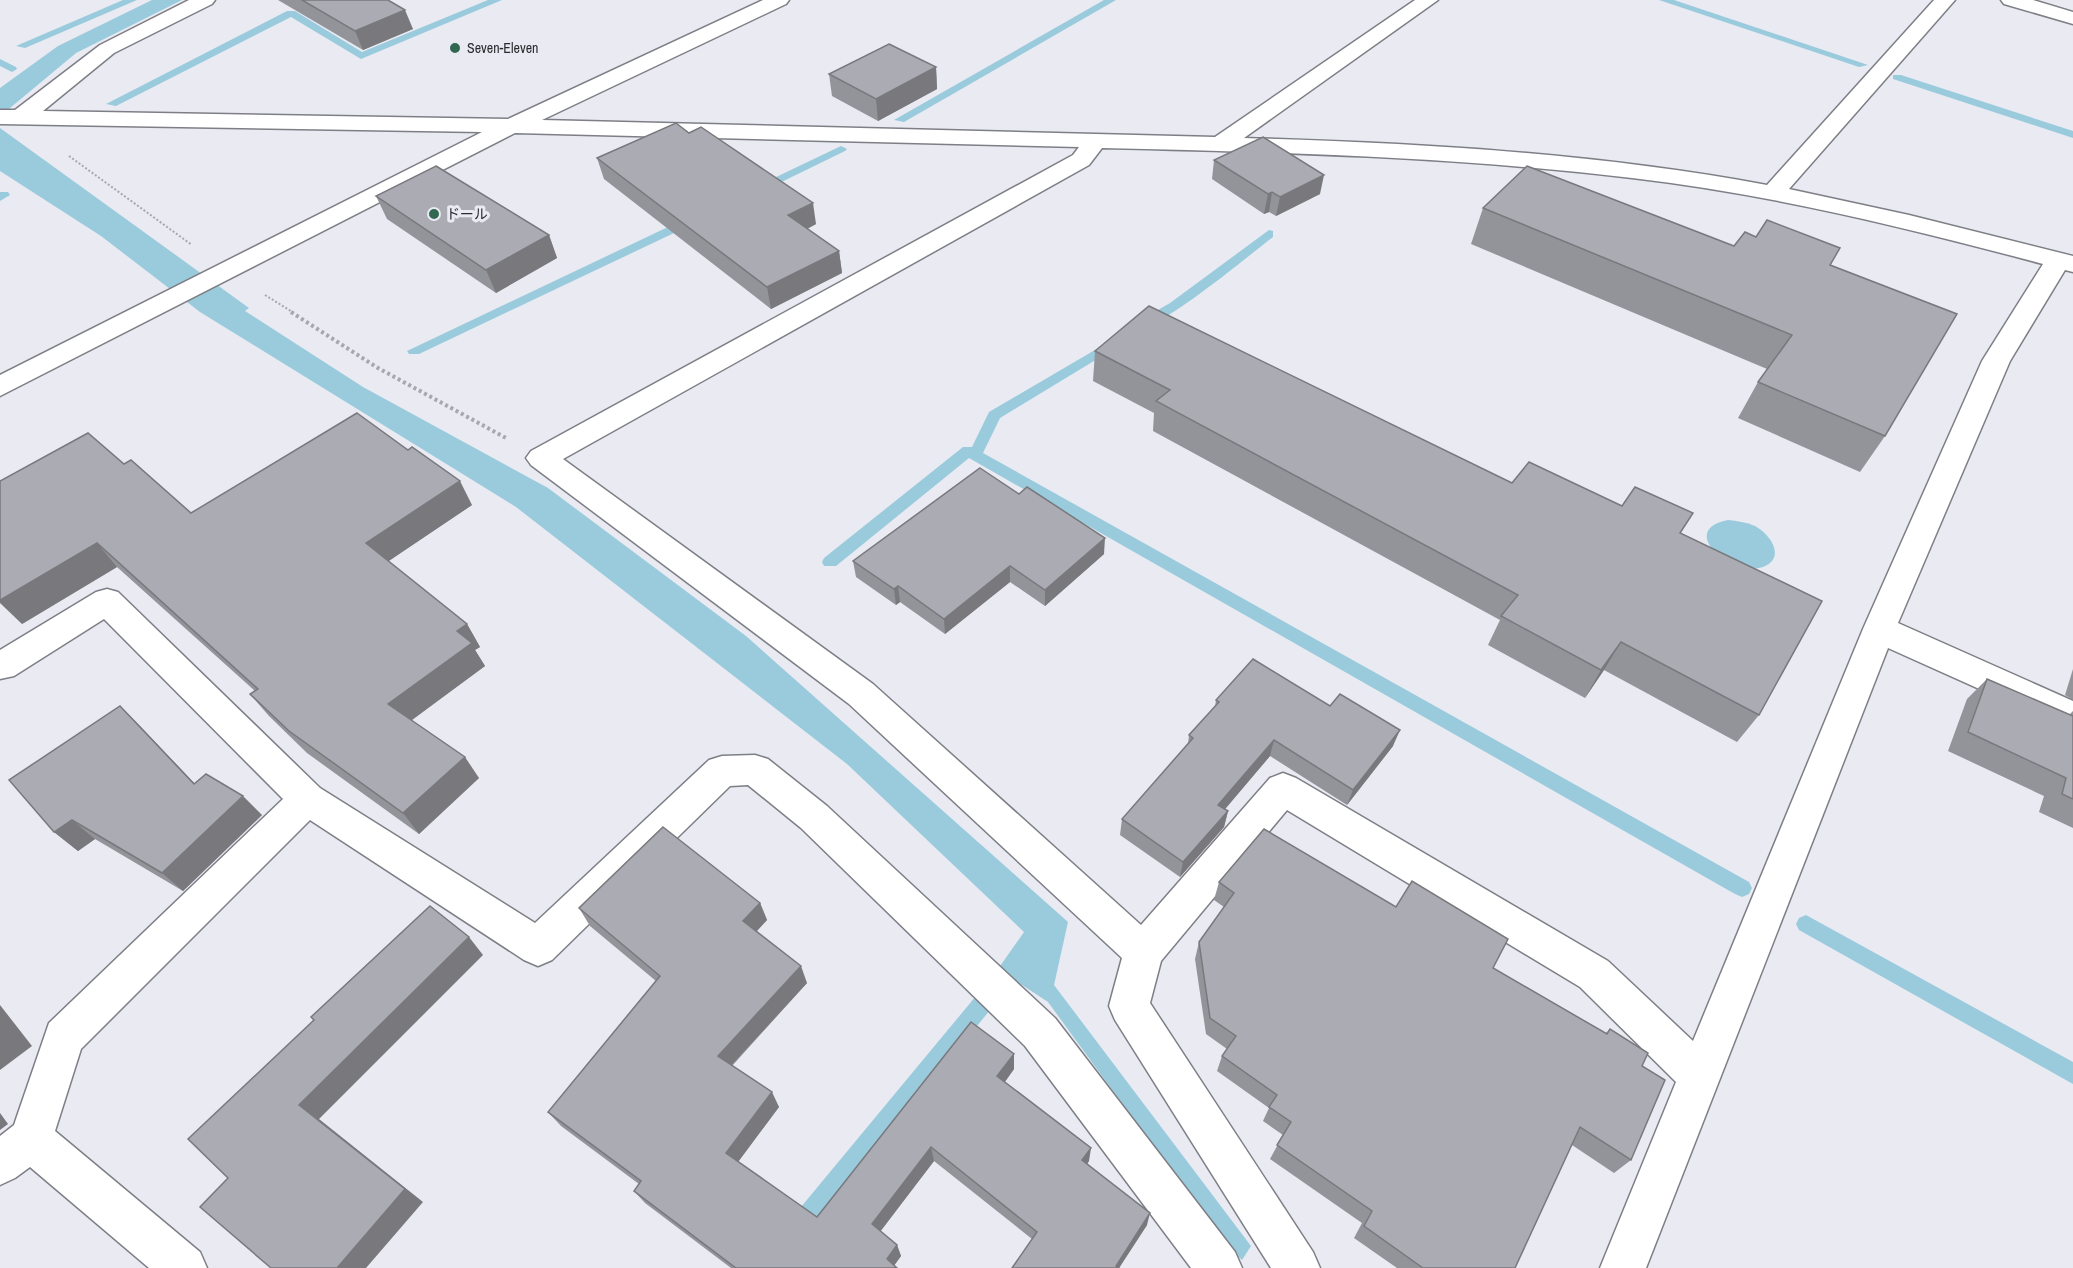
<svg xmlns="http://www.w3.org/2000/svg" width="2073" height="1268" font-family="'Archivo Narrow','Noto Sans JP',sans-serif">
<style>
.water{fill:#9acbdd}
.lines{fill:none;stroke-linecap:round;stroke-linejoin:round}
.stream{fill:#9acbdd;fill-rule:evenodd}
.minor-casing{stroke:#7e7f86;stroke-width:3}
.path-far1{stroke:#a7a8ae;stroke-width:2;stroke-dasharray:2 2;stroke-linecap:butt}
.path{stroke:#a7a8ae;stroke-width:4;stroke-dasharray:3 3;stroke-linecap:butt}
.minor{fill:#fff;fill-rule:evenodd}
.wall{fill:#93939a}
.shaded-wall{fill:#78787d}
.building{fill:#ababb3;stroke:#78787d;stroke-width:1.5}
.poi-dot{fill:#31684f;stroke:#e9eaf2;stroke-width:2}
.labels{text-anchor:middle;stroke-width:6;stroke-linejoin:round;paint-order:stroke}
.far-poi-label{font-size:14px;fill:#2a2b2e;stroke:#e9eaf2;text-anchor:start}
</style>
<rect width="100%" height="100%" fill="#e9eaf2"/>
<g class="water">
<path d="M152,0H182L76,53L4,113L0,121V88L58,46Z"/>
<path d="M0,128L249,308L245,311L363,387L548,488L746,636L1068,922L1054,985L1251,1246L1242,1260L1223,1242L1048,1002L998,969L1024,932L847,764L516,507L200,312L101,236L0,171Z"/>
<path d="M1728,520C1737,521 1746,522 1755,526C1773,536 1787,561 1759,568C1730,575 1677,530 1728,520Z"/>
</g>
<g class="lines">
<g class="stream">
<path d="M123,0H137L25,48L16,46Z"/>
<path d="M488,0H502L361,59L291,17L116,106L106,104L287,11H295L362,52Z"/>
<path d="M1104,0H1116L904,122L894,120Z"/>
<path d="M1659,0H1674L1868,65L1859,67Z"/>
<path d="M0,59L16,67L17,69L12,72L0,66Z"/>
<path d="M1893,75H1901L2073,131V138L1893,79Z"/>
<path d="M841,146L847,149L845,151L763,191L753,188Z"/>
<path d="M0,192H8L10,195L0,201Z"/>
<path d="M689,217L693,218V224L419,354H409L407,351Z"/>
<path d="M1269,230L1273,231V237C1253,252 1158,332 1139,327V321L1170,303Z"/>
<path d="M1112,340L1117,341V347L1000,418L983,453L1749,882L1752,888L1749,894L1742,897L1735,894L969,458L836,566H824L822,562L824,558L963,447H972L989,412Z"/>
<path d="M1806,915L2073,1062V1084L1799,930L1796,924L1799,918Z"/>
<path d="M983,993L990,996L993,1003L990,1010L812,1229L791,1268H768L796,1213L976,996Z"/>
</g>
<g class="minor-casing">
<g id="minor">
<path d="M189,0H215L212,4L114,53L43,111L508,119L763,0H789L786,4L542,120L1215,137L1415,0H1438L1244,138C1419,143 1595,153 1767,185L1934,0H1955L1789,189L1909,215L2073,256V272L2065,270L2010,361L1898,623L2073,701V731L1888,648L1646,1268H1600L1676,1082L1580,987L1287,810L1161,961L1150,1003L1313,1252L1320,1268H1271L1115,1020L1109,1006L1122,958L849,704L531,465L526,458L531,451L1073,155L1079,147L515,133L0,396V375L482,132L0,124V110H15L100,45ZM1102,148C1279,152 1456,157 1632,178C1771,194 1908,228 2043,264L1982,361L1863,629L1693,1041L1608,961L1296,778L1283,773L1270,778L1141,925L873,684L563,459L1089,165Z"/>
<path d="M2001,0H2033L2073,12V24L2004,4Z"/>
<path d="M107,589L118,592L320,788L535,923L709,760L722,756L755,755L768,759L827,806L1055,1018L1235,1252L1242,1268H1191L1025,1046L801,828L748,785L730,786L552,960L538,966L524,960L310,820L81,1049L55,1131L200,1252L207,1268H149L30,1167L15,1178L0,1185V1136L14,1125L49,1023L283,799L104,619L14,676L0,679V650L96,592Z"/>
</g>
</g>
<g class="path-far1">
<path d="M69,156L192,245"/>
<path d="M265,295L294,313"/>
</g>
<path class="path" d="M291,312L378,368L506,438"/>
<use href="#minor" class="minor"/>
</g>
<g class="wall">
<path d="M278,0H388L413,29L363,50Z"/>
<path d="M936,67L937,89L878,121L832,96L829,74Z"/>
<path d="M597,158L816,224L807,229L839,251L842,273L771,309L604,179Z"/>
<path d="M1214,160L1320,194L1276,216L1269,212L1264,214L1212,179Z"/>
<path d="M376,196L549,235L557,258L496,293L387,219Z"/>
<path d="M1483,208L1734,246L1830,265L1885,436L1860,472L1738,418L1758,382L1767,369L1471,244Z"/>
<path d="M1095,351L1512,483L1680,534L1759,715L1737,742L1604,670L1585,698L1488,645L1500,620L1153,431L1154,413L1093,381Z"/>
<path d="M124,464L191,513L472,505L388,561L467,624L480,647L475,650L485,666L411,720L479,778L419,834L307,753L269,716L250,694L255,691L117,567L22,624Z"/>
<path d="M1104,554L1045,606L1010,582L945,634L900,602L896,605L856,577L853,561Z"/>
<path d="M2073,669V700L2065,695Z"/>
<path d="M1987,679L2069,715L2073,711V828L2039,812L2044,796L1948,751L1967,699Z"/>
<path d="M1216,700L1393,746L1347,805L1270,756L1225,809L1228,811L1224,827L1180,877L1120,835L1122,819L1188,744L1189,735L1215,707Z"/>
<path d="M120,706L195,784L262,815L183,891L95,839L78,851L54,832Z"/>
<path d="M1219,882L1493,968L1606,1033L1610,1029L1642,1066L1631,1160L1614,1173L1572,1145L1515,1268H1397L1354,1238L1362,1223L1270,1159L1283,1135L1263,1121L1269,1108L1217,1071L1222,1056L1227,1049L1206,1034L1195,959L1199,942L1224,907L1214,900Z"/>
<path d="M760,903L767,920L757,931L807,983L732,1066L779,1107L738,1162L817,1217L1014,1054V1069L1005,1082L1089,1161L1087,1164L1147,1225L1119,1268L1032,1239L934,1161L880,1231L897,1245L901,1256L894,1266L897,1268H731L645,1203L634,1191L639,1184L561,1126L548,1112L656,981L590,926L579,908Z"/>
</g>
<g class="shaded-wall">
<path d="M405,10L413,29L363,50L355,31Z"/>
<path d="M936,67L937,89L878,121L876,99Z"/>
<path d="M1324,175L1320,194L1276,216L1280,197Z"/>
<path d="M1272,192L1269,212L1264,214L1268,194Z"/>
<path d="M813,203L816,224L792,237L788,215Z"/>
<path d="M549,235L557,258L496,293L486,270Z"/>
<path d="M839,251L842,273L771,309L767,287Z"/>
<path d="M460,481L472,505L380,567L366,543Z"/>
<path d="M1105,538L1104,554L1045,606V590Z"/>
<path d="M97,543L117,567L22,624L0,603V600Z"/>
<path d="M1010,566V582L945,634L944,619Z"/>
<path d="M898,586L900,602L896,605L894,589Z"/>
<path d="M467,624L480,647L475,650L485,666L404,726L388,704L457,631Z"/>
<path d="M1621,642L1604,670L1585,698L1601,670Z"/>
<path d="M120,706L141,727L214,804L194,784Z"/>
<path d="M1400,730L1393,746L1347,805L1353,790Z"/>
<path d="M1274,740L1270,756L1215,821L1218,805Z"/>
<path d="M465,757L479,778L419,834L403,813Z"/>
<path d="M243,796L262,815L183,891L162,873Z"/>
<path d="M1228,811L1224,827L1180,877L1183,862Z"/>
<path d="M72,820L95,839L78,851L54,832Z"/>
<path d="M760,903L767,920L750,938L743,921Z"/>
<path d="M469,937L483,955L319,1119L423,1202L366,1268H337L299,1105Z"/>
<path d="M801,966L807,983L726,1071L718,1056Z"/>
<path d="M0,1005L32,1046L0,1070Z"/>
<path d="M1014,1054V1069L998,1091L997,1076Z"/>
<path d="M772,1092L779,1107L735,1166L726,1153Z"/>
<path d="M0,1113L8,1124L0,1130Z"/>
<path d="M931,1147L934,1161L877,1236L872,1224Z"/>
<path d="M1091,1148L1089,1161L1081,1173L1082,1160Z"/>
<path d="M1150,1213L1147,1225L1119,1268L1116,1266Z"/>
<path d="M897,1245L901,1256L892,1268L887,1259Z"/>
</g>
<g class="building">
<path d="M302,0H388L405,10L355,31Z"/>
<path d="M889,44L936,67L876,99L829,74Z"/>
<path d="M676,123L689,133L701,127L813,203L788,215L839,251L767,287L597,158Z"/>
<path d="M1263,137L1324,175L1280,197L1272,192L1268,194L1214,160Z"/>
<path d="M436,166L549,235L486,270L376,196Z"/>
<path d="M1527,166L1734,246L1745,232L1756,237L1767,220L1840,248L1830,265L1957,314L1885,436L1758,382L1792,335L1483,208Z"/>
<path d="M1149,306L1512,483L1529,462L1622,506L1635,487L1693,513L1680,533L1822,601L1759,715L1621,642L1601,670L1501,616L1518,595L1156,401L1170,390L1095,351Z"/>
<path d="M357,413L408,450L412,447L460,481L366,543L467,624L457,631L472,643L388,704L465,757L403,813L289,731L250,694L258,689L97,543L0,600V481L88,433L124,464L131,460L191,513Z"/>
<path d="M980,468L1019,494L1027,487L1105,538L1045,590L1010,566L944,619L898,586L894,589L853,561Z"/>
<path d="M1253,659L1330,706L1340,694L1400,730L1353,790L1274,740L1218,805L1228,811L1183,862L1122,819L1193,738L1189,735L1219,702L1216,700Z"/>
<path d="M1987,679L2073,716V799L2062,794L2066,778L1968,732Z"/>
<path d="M120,706L194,784L206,774L243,796L162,873L72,820L54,832L9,780Z"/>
<path d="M663,827L760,903L743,921L801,966L718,1056L772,1092L726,1153L817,1217L971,1022L1014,1054L997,1076L1091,1148L1082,1160L1150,1213L1116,1266L1119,1268H1012L1037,1232L931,1147L872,1224L897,1245L887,1259L897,1268H736L634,1191L641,1181L548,1112L660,976L579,908Z"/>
<path d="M1264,829L1396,907L1412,881L1508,939L1493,968L1607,1034L1610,1029L1648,1053L1642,1066L1665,1080L1631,1160L1580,1127L1515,1268H1423L1364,1226L1372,1211L1277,1145L1291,1122L1269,1107L1277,1095L1222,1056L1236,1036L1210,1018L1199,942L1234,893L1219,882Z"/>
<path d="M430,906L469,937L299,1105L405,1189L337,1268H271L200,1207L228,1178L188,1139L314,1020L311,1017Z"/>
</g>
<g class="poi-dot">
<circle cx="455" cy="48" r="6"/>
<circle cx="434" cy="214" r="6"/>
</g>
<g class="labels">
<g class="far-poi-label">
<text x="467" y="53">Seven-Eleven</text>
<text x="446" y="219">ドール</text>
</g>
</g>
</svg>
